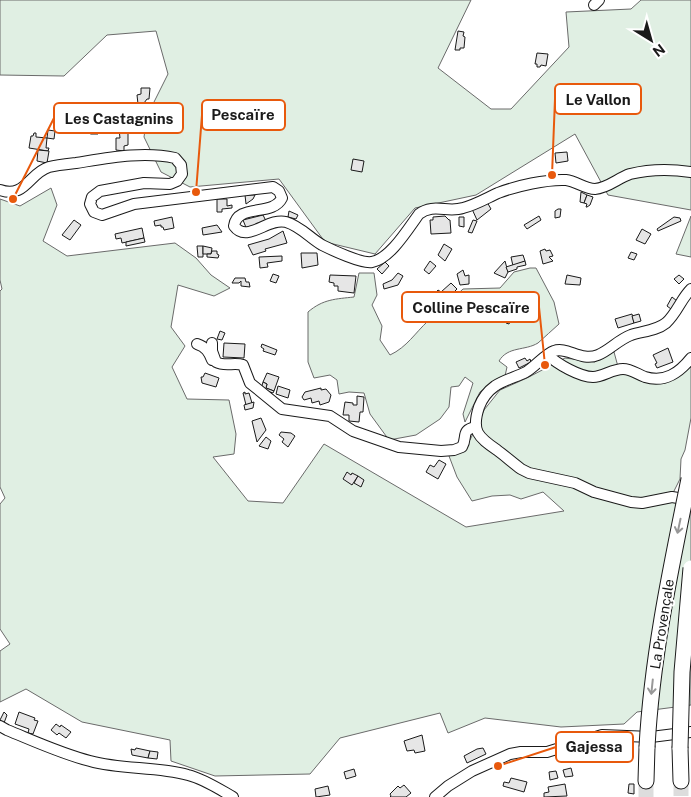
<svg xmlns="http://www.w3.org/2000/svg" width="691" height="797" font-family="'Public Sans',sans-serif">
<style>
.green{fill:#e0efe3;stroke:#6a6a6a}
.building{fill:#e6e6e6;stroke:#1a1a1a}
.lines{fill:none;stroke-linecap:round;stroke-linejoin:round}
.highway-tunnel{stroke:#ddd;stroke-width:15;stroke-dasharray:15 8;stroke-linecap:butt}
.minor-casing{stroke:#1a1a1a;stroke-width:12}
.highway-casing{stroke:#1a1a1a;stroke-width:17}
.minor{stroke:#fff;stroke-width:10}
.highway{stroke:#fff;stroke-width:15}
.highway-bridge-casing{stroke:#1a1a1a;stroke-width:17;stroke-linecap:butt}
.highway-bridge{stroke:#fff;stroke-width:15}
.oneway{stroke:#989898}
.labels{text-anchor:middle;stroke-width:4;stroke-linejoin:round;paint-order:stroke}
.street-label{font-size:14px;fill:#1a1a1a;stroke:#fff}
.leader{fill:none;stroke:#e8590c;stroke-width:2}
.callout-dot{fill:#e8590c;stroke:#fff;stroke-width:2}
.callout{fill:#fff;stroke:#e8590c;stroke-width:2}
.callout-label{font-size:15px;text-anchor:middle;font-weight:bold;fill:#1a1a1a}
</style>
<rect width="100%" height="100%" fill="#fff"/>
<g class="green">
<path d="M0,0H471L438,68L491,109H511L569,47L566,12L631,9L641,0H691V210L608,195L575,134L476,195L415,208L375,254L325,242L279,179L190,187L161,172L144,137L147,116L168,74L156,31L107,35L64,76L0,75Z"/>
<path d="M51,188L57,205L43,241L67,256L175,243L196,258L211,275L230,288L214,296L178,285L171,327L185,346L172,367L187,399L229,400L236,434L234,454L213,457L248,501L283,503L324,444L466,527L564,511L543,492L521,499L510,495L492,496L472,501L457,477L449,456L470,440L484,410L500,390L527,378L565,358L595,362L602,356L614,352L620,374H627L650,383L691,363V418L685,450L681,459L680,479L673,493L691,504V705L637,712L624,724L561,727L485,718L448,733L440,713L340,738L310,774L215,776L171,761L170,740L82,722L26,689L0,702V651L10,644L0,629V504L5,498L0,487V291L2,289L0,280V199L20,206Z"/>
<path d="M691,216V257L676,254Z"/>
<path d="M530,268H536L554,302L559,324C552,330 545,337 538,343C525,351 508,346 499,361L507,367L505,376L495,381L480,392L465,422L463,414L473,383L465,377L459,386L451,387L449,407L440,419L416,435L389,440L370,414L364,393L349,392L339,394L337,380L330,375L314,378L308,362V312C323,299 336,299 354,297L359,273H374L377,295L372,305L382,326L380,340L390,355C407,347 415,333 428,321C439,310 452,300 463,289L500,288L514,272Z"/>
</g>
<g class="building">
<path d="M458,31L464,32L463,36L465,37L464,48H460V50H455Z"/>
<path d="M537,53L548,54L546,66L541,65L540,67H537V64H535Z"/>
<path d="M141,88H150L149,99H147L144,103L138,104L137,95L141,94Z"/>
<path d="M79,124L92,128L93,124L100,127L98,134H91L77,129Z"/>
<path d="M119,129H128V145L124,146V151L116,150V138H120Z"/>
<path d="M48,130L55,131L54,139L47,138Z"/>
<path d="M34,133H36V137L47,138L46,148H49L48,151L29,148L31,136H33Z"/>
<path d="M38,150L49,151L47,163L37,161Z"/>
<path d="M567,152L568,161L556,163L555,153Z"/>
<path d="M353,159L364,161L362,172L351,170Z"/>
<path d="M581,192L587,195L584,203L580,202Z"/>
<path d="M245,195H255L253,199L246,204Z"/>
<path d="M587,195L593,197L590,205L587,207H586L587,204L584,203Z"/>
<path d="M217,199H227V206L232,205V208L222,209V212H217Z"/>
<path d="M487,202L491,209L477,220L472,209Z"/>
<path d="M558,209H561L560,217L555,218V211Z"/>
<path d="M289,211L298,215L296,219L288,217Z"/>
<path d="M263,215L266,221L247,230L243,220Z"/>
<path d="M445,216L449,220H450L451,233L431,234L430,220H433V217Z"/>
<path d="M539,216L541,220L527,229L524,225Z"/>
<path d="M172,217L174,228L164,230L163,227H161V225L155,226L154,221Z"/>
<path d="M459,217H464V227L459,226Z"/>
<path d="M674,217L680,218L681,221L658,231L657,229Z"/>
<path d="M74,220L81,225L70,240L62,235Z"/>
<path d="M473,220L477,221L472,233L468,232Z"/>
<path d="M217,225L222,232L203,235L202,228Z"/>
<path d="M142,228L144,238L122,243L121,238L116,239L115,234Z"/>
<path d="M642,229L651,234L645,244L636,240Z"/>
<path d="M283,231L287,243L265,249L266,251L253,255L248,245L269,239Z"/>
<path d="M144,238L145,242L126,246V242Z"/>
<path d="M444,244L452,249L445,261L438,255Z"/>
<path d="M197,246H203V257H198Z"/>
<path d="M203,246L212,248L211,254H203Z"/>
<path d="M545,249L546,251L550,250L553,256L549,257L553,261L543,264L540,251Z"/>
<path d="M212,251H217V254L219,255L218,258L207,257V254H211Z"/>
<path d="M631,252L637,254L634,260L628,258Z"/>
<path d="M301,253H317L318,265L302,268Z"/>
<path d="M523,255L525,261L513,266L511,257Z"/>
<path d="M282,256V261L267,263L268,267L260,268L259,257Z"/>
<path d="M430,261L436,266L429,274L424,270Z"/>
<path d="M505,261L508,272L505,278L494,273Z"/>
<path d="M525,261L526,265L517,267V269L508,272L506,267Z"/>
<path d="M385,262L389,266L382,274L377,269Z"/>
<path d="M463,270L465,276L469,275V284L460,285L457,274Z"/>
<path d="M398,273L403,276L398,285L384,289L383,284L392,280Z"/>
<path d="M273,274L279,276L276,283L270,281Z"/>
<path d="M330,275L356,276L354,293L338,291V286H334V283L329,282Z"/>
<path d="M567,275L581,278L580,285L565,284Z"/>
<path d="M679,275L684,279L679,284L674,279Z"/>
<path d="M235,278H245L246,282H249L250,287L241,286V281L239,283H232Z"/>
<path d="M451,283L457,289L436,310L428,302L438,290L441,292Z"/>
<path d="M672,297L677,301L671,309L667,306Z"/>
<path d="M510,311L516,313L515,318L512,317L509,324L506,323Z"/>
<path d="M632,314L634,323L618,328L615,319Z"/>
<path d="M639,314L641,321L634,323L632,316Z"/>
<path d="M220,331L225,333L222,340L217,339Z"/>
<path d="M224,343L245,344L244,358L223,357Z"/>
<path d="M262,344L277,350L275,355L263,351L264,349L261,347Z"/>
<path d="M668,348L673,362L657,368L655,364L657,363L653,355Z"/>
<path d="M525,358L527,361L530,359L531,362L519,368L516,362Z"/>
<path d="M205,373L219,378L216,387L202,383L201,377H203Z"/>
<path d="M267,373L279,377L274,391L266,388L267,384L263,382Z"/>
<path d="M263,382L267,384L266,388L274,391L273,393L261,389Z"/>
<path d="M278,386L290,390L288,398L276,394Z"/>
<path d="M321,388V390L326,389L331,395L329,402L320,405L319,401L312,403L311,398L304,400L302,397L305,392Z"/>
<path d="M245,392V394L249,393L252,403L246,405L243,393Z"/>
<path d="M357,396L364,397L363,412H360L359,422L349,421V415H343L345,402L353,403V405H357Z"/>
<path d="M254,402L253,408L245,410L244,405Z"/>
<path d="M261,418L266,430L257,442L252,421Z"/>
<path d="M281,432L291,433L295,436L288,447L282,442L284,439L279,435Z"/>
<path d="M266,437L271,441L268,449L259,446Z"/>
<path d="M439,460L446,464L438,479L426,472L430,465L434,467Z"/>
<path d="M347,472L351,475L352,473L358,476L352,485L343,479Z"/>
<path d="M358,476L364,480L361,487L354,483Z"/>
<path d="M4,712L7,715L4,723L0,720Z"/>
<path d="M19,712L35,718L34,720L38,721L33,734L28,733L29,729L15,724Z"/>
<path d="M56,724L60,727L61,725L71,732L66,738L59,733L57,735L51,730Z"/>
<path d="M422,735L425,751L415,753L414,750L407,751L404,741Z"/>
<path d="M136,748L150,751L148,758L132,755L131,749L135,750Z"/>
<path d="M483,748L486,754L467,763L464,756L477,749Z"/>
<path d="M150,751L158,752L157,759L148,758Z"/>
<path d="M571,768L573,776L565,777L563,770Z"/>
<path d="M354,769L356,776L346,779L344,772Z"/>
<path d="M556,771L558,778L550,780L549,772Z"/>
<path d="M511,778L527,782L524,792L503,786L504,782L509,783Z"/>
<path d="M565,784L567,796L544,797V793L549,792L548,787Z"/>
<path d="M629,784H634V794L628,793Z"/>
<path d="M404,785L411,793L406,797H390L391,796L390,794L398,786L400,788Z"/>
<path d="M328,786L330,795L316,797L315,789Z"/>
</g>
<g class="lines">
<g class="highway-tunnel">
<path d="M681,781V797"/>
<path d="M646,797V781"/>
</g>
<g class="minor-casing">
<g id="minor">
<path d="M594,5L599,0"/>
<path d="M0,190C25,199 29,173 49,167C57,165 67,164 76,163C108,158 143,151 175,158L181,165L182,174L177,181L170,184L144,183L100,191L92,197L90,204L94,212L102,215L134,204L273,187L279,191L282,198C273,217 237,203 234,226C247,244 268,217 286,222C300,226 310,238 322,245C332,250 362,264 372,262C390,259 408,229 419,214C433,203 448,213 463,208C475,205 487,198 498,193C516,186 547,179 566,180C576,181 585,189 595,189C608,188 618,178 630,174C650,169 671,169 691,172"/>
<path d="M212,343V351L216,362C225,367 234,362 243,365L250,383L282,409L330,416L353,431L399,447L441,451L454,450L462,447C468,437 460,430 476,427"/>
<path d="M197,344C206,347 209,352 212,360"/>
<path d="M548,355C557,364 580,377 593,377C603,377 612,369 623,369C631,369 637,374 645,377C665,383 679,373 691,358"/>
<path d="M690,500L672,497L642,503L631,502L594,492L575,483L529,473L521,469C513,463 505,456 497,450C478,437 471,431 479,407C482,399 488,391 495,386C504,380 516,377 526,372C535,367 545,354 554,351C567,346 581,362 598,355C610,350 618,340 631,335C643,331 656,331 666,323C677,313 681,299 691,289"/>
<path d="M0,726L7,730C34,741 62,754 90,761C122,770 156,766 188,775C204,779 219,789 233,797"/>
<path d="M435,797L448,786L472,771L510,754L521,752H547L602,735L651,737L691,732"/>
</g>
</g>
<g class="highway-casing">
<g id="highway">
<path d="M680,748L681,781"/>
<path d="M646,781L647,747"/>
</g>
</g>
<use href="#minor" class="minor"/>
<use href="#highway" class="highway"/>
<g class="highway-bridge-casing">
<g id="highway-bridge">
<path d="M647,747C652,656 671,567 689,479"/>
<path d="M680,748L682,672L691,568"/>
</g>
</g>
<use href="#highway-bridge" class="highway-bridge"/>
</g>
<defs><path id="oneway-shaft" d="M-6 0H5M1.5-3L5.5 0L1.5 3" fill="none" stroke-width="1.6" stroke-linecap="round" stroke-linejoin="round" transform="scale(1.25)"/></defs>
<g class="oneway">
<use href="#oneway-shaft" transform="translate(679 526) rotate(102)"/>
<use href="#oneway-shaft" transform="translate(652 687) rotate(96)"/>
</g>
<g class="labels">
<g class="street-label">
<text transform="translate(662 624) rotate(-81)" y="5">La Provençale</text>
</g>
</g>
<path class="leader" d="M552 175L555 99M196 192L202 115M13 199L54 118M545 365L539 307M498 766L556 747"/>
<g class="callout-dot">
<circle cx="552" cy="175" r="5"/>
<circle cx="196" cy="192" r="5"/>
<circle cx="13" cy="199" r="5"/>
<circle cx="545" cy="365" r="5"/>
<circle cx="498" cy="766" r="5"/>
</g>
<g class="callout">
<rect x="555" y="84" width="86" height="30" rx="5"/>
<rect x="202" y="100" width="83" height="30" rx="5"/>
<rect x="54" y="103" width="129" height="30" rx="5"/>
<rect x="402" y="292" width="137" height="30" rx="5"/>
<rect x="556" y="732" width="77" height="30" rx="5"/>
</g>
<g class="callout-label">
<text x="598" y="105">Le Vallon</text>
<text x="243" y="120">Pescaïre</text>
<text x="119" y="124">Les Castagnins</text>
<text x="471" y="313">Colline Pescaïre</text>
<text x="594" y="752">Gajessa</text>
</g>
<g transform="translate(651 40) rotate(143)" stroke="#ffffff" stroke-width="4" paint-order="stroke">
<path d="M0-4L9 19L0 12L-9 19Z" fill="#1a1a1a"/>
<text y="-8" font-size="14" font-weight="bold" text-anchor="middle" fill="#1a1a1a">N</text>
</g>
</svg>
